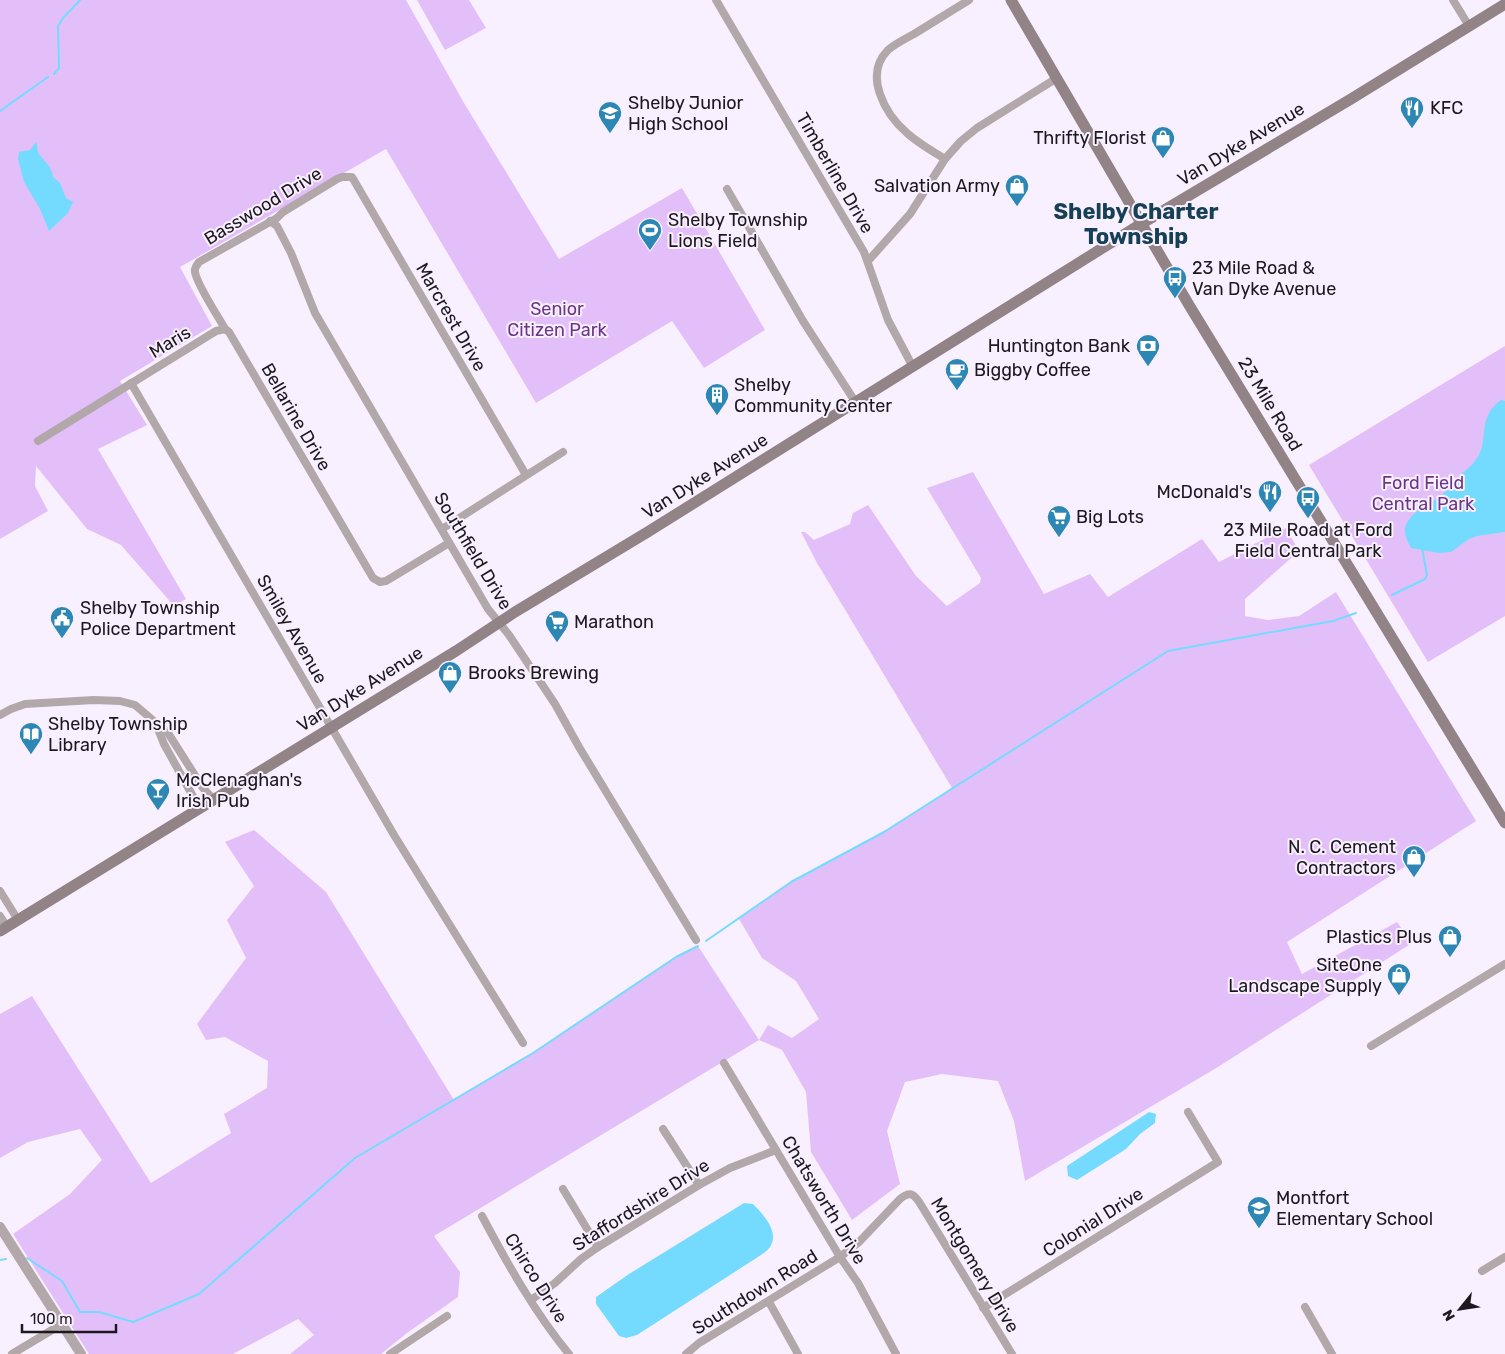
<svg xmlns="http://www.w3.org/2000/svg" width="1505" height="1354" font-family="Rubik,sans-serif">
<style>
.green{fill:#e3bffa}
.water{fill:#75dbfe}
.lines{fill:none;stroke-linecap:round;stroke-linejoin:round}
.stream{stroke:#75dbfe;stroke-width:2}
.minor{stroke:#b2a8a9;stroke-width:8}
.tertiary{stroke:#b2a8a9;stroke-width:10}
.secondary{stroke:#928386;stroke-width:11}
.labels{text-anchor:middle;stroke-width:4;stroke-linejoin:round;paint-order:stroke}
.poi-label{font-size:18px;fill:#1c181e;stroke:#f9f0ff;text-anchor:start}
.street-label{font-size:18px;fill:#1c181e;stroke:#f9f0ff}
.park-label{font-size:18px;fill:#6b3687;stroke:#f9f0ff}
.district-label{font-size:22px;font-weight:bold;fill:#164056;stroke:#f9f0ff}
</style>
<rect width="100%" height="100%" fill="#f9f0ff"/>
<g class="green">
<path d="M0,0H406L464,103L559,259L682,188L765,330L704,368L672,321L536,403L386,149L180,267L212,326L120,381L147,425L98,449L186,599L174,606L121,545L87,529L36,466L35,486L48,511L0,539Z"/>
<path d="M417,0H469L486,28L445,50Z"/>
<path d="M1505,346V616L1428,662L1309,465Z"/>
<path d="M973,472L1044,594L1090,574L1108,597L1202,539L1219,562L1286,528L1299,551L1245,599V616L1268,620L1299,616L1336,592L1476,821L1287,942L1302,974L1397,922L1412,943L1218,1067L1025,1181L1014,1121L998,1081L942,1074L905,1082L887,1131L900,1184L852,1220L811,1152L806,1092L782,1050L759,1040L434,1236L460,1272L458,1297L407,1333L381,1354H290L314,1335L298,1319L233,1354H89L13,1234L70,1194L102,1160L80,1129L28,1142L0,1158V1014L32,996L151,1183L231,1133L224,1114L267,1088L268,1061L225,1037L206,1040L197,1024L246,958L227,920L254,886L225,842L254,830L326,892L454,1100L533,1053L676,957L698,946L759,1040L768,1025L792,1038L819,1019L796,981L762,958L739,919L791,882L884,832L952,788L817,563L801,532H805L814,540L850,524L853,513L868,505L916,576L947,606L980,583L981,578L927,488Z"/>
</g>
<g class="water">
<path d="M36,142C38,146 37,151 39,154C45,162 52,166 53,177L60,183L66,198L73,202L68,213L49,231L40,209L24,182L18,159L19,152L30,150Z"/>
<path d="M1501,400L1505,401V532L1477,536L1469,539L1451,552L1439,553L1411,548C1407,540 1402,531 1407,523C1414,509 1431,504 1443,494C1447,490 1451,484 1455,480C1461,473 1470,468 1475,461C1491,441 1475,419 1501,400Z"/>
<path d="M1149,1112L1156,1114L1155,1123L1140,1134L1126,1149L1077,1180L1068,1176L1067,1166Z"/>
<path d="M744,1203L753,1204C763,1214 780,1232 770,1247C768,1250 764,1253 761,1255L637,1335L626,1338L619,1336L596,1304V1297L629,1274Z"/>
</g>
<g class="lines">
<g class="stream">
<path d="M54,74L59,68L58,26L63,18L80,0"/>
<path d="M0,111L48,77"/>
<path d="M1392,595L1425,579L1427,575L1422,548"/>
<path d="M706,941L791,882L884,832L1168,651L1333,621L1356,613"/>
<path d="M27,1258L62,1281L80,1312H99L133,1322L199,1294L355,1158L533,1053L676,957L698,946"/>
<path d="M0,1260L6,1259"/>
</g>
<g class="minor">
<path d="M716,0L864,252L888,320L913,367"/>
<path d="M1453,0L1469,26"/>
<path d="M945,159C932,151 918,143 907,133C885,114 863,75 888,50C895,44 905,39 914,34C932,23 951,11 969,0"/>
<path d="M727,189L803,321L856,403"/>
<path d="M270,221L277,226L291,253L315,313L488,609L509,635L555,704L579,747L696,940"/>
<path d="M868,261L910,214L945,159L961,141L977,128L1057,78"/>
<path d="M131,383L394,835L523,1043"/>
<path d="M38,441L216,331L225,329"/>
<path d="M442,529L563,452"/>
<path d="M449,543L386,581L380,582L373,578L229,332L225,329C218,316 197,285 195,272C194,268 197,265 199,262L277,218L283,212L337,179L342,177H352L526,475"/>
<path d="M0,715L11,709L25,704L94,700L120,701L135,705L168,733L203,788L214,800"/>
<path d="M156,724L164,744L200,809"/>
<path d="M0,891L18,920"/>
<path d="M0,916L7,927"/>
<path d="M1371,1046L1505,964"/>
<path d="M724,1063L840,1257L858,1283L896,1354"/>
<path d="M663,1129L699,1185"/>
<path d="M563,1189L598,1247"/>
<path d="M482,1216C507,1263 535,1313 569,1354"/>
<path d="M1482,1271L1505,1257"/>
<path d="M531,1300L555,1283L581,1259L598,1247L699,1185L730,1168L776,1150"/>
<path d="M769,1302L798,1354"/>
<path d="M1305,1307L1332,1354"/>
<path d="M983,1308L1218,1162L1188,1112"/>
<path d="M12,1354L62,1324"/>
<path d="M390,1354L447,1316"/>
<path d="M686,1354L699,1343L840,1257L859,1242L900,1199C911,1190 915,1195 921,1205L1012,1354"/>
</g>
<path class="tertiary" d="M0,1227L81,1354"/>
<g class="secondary">
<path d="M1011,0L1189,305L1505,823"/>
<path d="M0,931L456,651L515,612L646,533L1141,224L1351,99L1505,4"/>
</g>
</g>
<defs>
<g id="restaurant-pin" transform="scale(1.25)"><path d="M0 17L-7.5 6A9.5 9.5 0 1 1 7.5 6Z" fill="#2d87b5" stroke="#f9f0ff"/><path d="M-5-6h1v4h1v-4h1v4h1v-4h1v5L-1.5 .5V6h-2V.5L-5-1ZM5-6V6H3V1.5H1.5Q1.5-4 5-6Z" fill="#fff"/></g>
<g id="school-pin" transform="scale(1.25)"><path d="M0 17L-7.5 6A9.5 9.5 0 1 1 7.5 6Z" fill="#2d87b5" stroke="#f9f0ff"/><path d="M0-5L7-2L0 1L-7-2ZM-4 1L0 2.5L4 1V4Q0 6-4 4Z" fill="#fff"/></g>
<g id="shop-pin" transform="scale(1.25)"><path d="M0 17L-7.5 6A9.5 9.5 0 1 1 7.5 6Z" fill="#2d87b5" stroke="#f9f0ff"/><path d="M-5-2.5h2.3a2.7 3.5 0 0 1 5.4 0H5L5.5 6h-11ZM-1.5-2.5h3a1.5 2.3 0 0 0-3 0Z" fill="#fff"/></g>
<g id="stadium-pin" transform="scale(1.25)"><path d="M0 17L-7.5 6A9.5 9.5 0 1 1 7.5 6Z" fill="#2d87b5" stroke="#f9f0ff"/><path d="M0-5a6.5 5 0 1 0 0 10a6.5 5 0 1 0 0-10ZM-3.5-1.8h7v3.6h-7Z" fill="#fff"/></g>
<g id="bus-pin" transform="scale(1.25)"><path d="M0 17L-7.5 6A9.5 9.5 0 1 1 7.5 6Z" fill="#2d87b5" stroke="#f9f0ff"/><path d="M-5-6H5V4H4V6H2V4H-2V6H-4V4H-5ZM-3.5-4V0h7V-4ZM-3.5 1.2v1.5H-2V1.2ZM2 1.2v1.5H3.5V1.2Z" fill="#fff"/></g>
<g id="bank-pin" transform="scale(1.25)"><path d="M0 17L-7.5 6A9.5 9.5 0 1 1 7.5 6Z" fill="#2d87b5" stroke="#f9f0ff"/><path d="M-6-4H6V4H-6ZM0-2.3a2.3 2.3 0 1 0 0 4.6a2.3 2.3 0 1 0 0-4.6Z" fill="#fff"/></g>
<g id="cafe-pin" transform="scale(1.25)"><path d="M0 17L-7.5 6A9.5 9.5 0 1 1 7.5 6Z" fill="#2d87b5" stroke="#f9f0ff"/><path d="M-5.5-4.5H6V0H3Q3 3.5 0 3.5H-2.5Q-5.5 3.5-5.5 0ZM3-3.2v2h1.7v-2ZM-6 4.5H4V6H-6Z" fill="#fff"/></g>
<g id="building-pin" transform="scale(1.25)"><path d="M0 17L-7.5 6A9.5 9.5 0 1 1 7.5 6Z" fill="#2d87b5" stroke="#f9f0ff"/><path d="M-4-6H4V6H1V3H-1V6H-4ZM-2.5-4.3h1.7v1.8h-1.7ZM.8-4.3h1.7v1.8H.8ZM-2.5-1h1.7V.8h-1.7ZM.8-1h1.7V.8H.8Z" fill="#fff"/></g>
<g id="supermarket-pin" transform="scale(1.25)"><path d="M0 17L-7.5 6A9.5 9.5 0 1 1 7.5 6Z" fill="#2d87b5" stroke="#f9f0ff"/><path d="M-6-5.5h2.5l.6 2H6L4.5 2H-2.5L-4.4-4H-6ZM-1.5 3.2a1.3 1.3 0 1 0 .1 0ZM3 3.2a1.3 1.3 0 1 0 .1 0Z" fill="#fff"/></g>
<g id="civic-pin" transform="scale(1.25)"><path d="M0 17L-7.5 6A9.5 9.5 0 1 1 7.5 6Z" fill="#2d87b5" stroke="#f9f0ff"/><path d="M-.6-6.5H3V-4.5H.6V-3L4-1V1h2V6H-6V1h2V-1L-.6-3ZM-1.2 2.5V6h2.4V2.5Z" fill="#fff"/></g>
<g id="library-pin" transform="scale(1.25)"><path d="M0 17L-7.5 6A9.5 9.5 0 1 1 7.5 6Z" fill="#2d87b5" stroke="#f9f0ff"/><path d="M-6-4Q-3-5.5-.7-3.5V5Q-3 3-6 4ZM6-4Q3-5.5 .7-3.5V5Q3 3 6 4Z" fill="#fff"/></g>
<g id="bar-pin" transform="scale(1.25)"><path d="M0 17L-7.5 6A9.5 9.5 0 1 1 7.5 6Z" fill="#2d87b5" stroke="#f9f0ff"/><path d="M-6-5H6L.8 .8V4.5H3.5V6h-7V4.5H-.8V.8Z" fill="#fff"/></g>
</defs>
<g fill-rule="evenodd">
<use href="#restaurant-pin" x="1412" y="108"/>
<use href="#school-pin" x="610" y="113"/>
<use href="#shop-pin" x="1163" y="138"/>
<use href="#shop-pin" x="1017" y="186"/>
<use href="#stadium-pin" x="650" y="230"/>
<use href="#bus-pin" x="1175" y="278"/>
<use href="#bank-pin" x="1148" y="346"/>
<use href="#cafe-pin" x="957" y="370"/>
<use href="#building-pin" x="717" y="395"/>
<use href="#restaurant-pin" x="1270" y="492"/>
<use href="#bus-pin" x="1308" y="498"/>
<use href="#supermarket-pin" x="1059" y="517"/>
<use href="#civic-pin" x="62" y="618"/>
<use href="#supermarket-pin" x="557" y="622"/>
<use href="#shop-pin" x="450" y="673"/>
<use href="#library-pin" x="31" y="734"/>
<use href="#bar-pin" x="158" y="790"/>
<use href="#shop-pin" x="1414" y="857"/>
<use href="#shop-pin" x="1450" y="937"/>
<use href="#shop-pin" x="1399" y="975"/>
<use href="#school-pin" x="1259" y="1208"/>
</g>
<g class="labels">
<g class="poi-label">
<text x="628" y="109">Shelby Junior<tspan x="628" dy="21">High School</tspan></text>
<text x="1430" y="114">KFC</text>
<text x="1146" y="144" text-anchor="end">Thrifty Florist</text>
<text x="1000" y="192" text-anchor="end">Salvation Army</text>
<text x="668" y="226">Shelby Township<tspan x="668" dy="21">Lions Field</tspan></text>
<text x="1192" y="274">23 Mile Road &amp;<tspan x="1192" dy="21">Van Dyke Avenue</tspan></text>
<text x="1130" y="352" text-anchor="end">Huntington Bank</text>
<text x="974" y="376">Biggby Coffee</text>
<text x="734" y="391">Shelby<tspan x="734" dy="21">Community Center</tspan></text>
<text x="1252" y="498" text-anchor="end">McDonald's</text>
<text x="1076" y="523">Big Lots</text>
<text x="1308" y="536" text-anchor="middle">23 Mile Road at Ford<tspan x="1308" dy="21">Field Central Park</tspan></text>
<text x="80" y="614">Shelby Township<tspan x="80" dy="21">Police Department</tspan></text>
<text x="574" y="628">Marathon</text>
<text x="468" y="679">Brooks Brewing</text>
<text x="48" y="730">Shelby Township<tspan x="48" dy="21">Library</tspan></text>
<text x="176" y="786">McClenaghan's<tspan x="176" dy="21">Irish Pub</tspan></text>
<text x="1396" y="853" text-anchor="end">N. C. Cement<tspan x="1396" dy="21">Contractors</tspan></text>
<text x="1432" y="943" text-anchor="end">Plastics Plus</text>
<text x="1382" y="971" text-anchor="end">SiteOne<tspan x="1382" dy="21">Landscape Supply</tspan></text>
<text x="1276" y="1204">Montfort<tspan x="1276" dy="21">Elementary School</tspan></text>
</g>
<g class="street-label">
<text transform="translate(1241 144) rotate(-31)" y="6">Van Dyke Avenue</text>
<text transform="translate(835 173) rotate(60)" y="6">Timberline Drive</text>
<text transform="translate(263 206) rotate(-31)" y="6">Basswood Drive</text>
<text transform="translate(451 317) rotate(60)" y="6">Marcrest Drive</text>
<text transform="translate(170 342) rotate(-31)" y="6">Maris</text>
<text transform="translate(1270 404) rotate(59)" y="6">23 Mile Road</text>
<text transform="translate(296 417) rotate(60)" y="6">Bellarine Drive</text>
<text transform="translate(705 476) rotate(-32)" y="6">Van Dyke Avenue</text>
<text transform="translate(473 551) rotate(59)" y="6">Southfield Drive</text>
<text transform="translate(292 629) rotate(60)" y="6">Smiley Avenue</text>
<text transform="translate(360 689) rotate(-32)" y="6">Van Dyke Avenue</text>
<text transform="translate(824 1200) rotate(59)" y="6">Chatsworth Drive</text>
<text transform="translate(641 1205) rotate(-32)" y="6">Staffordshire Drive</text>
<text transform="translate(1093 1222) rotate(-32)" y="6">Colonial Drive</text>
<text transform="translate(975 1265) rotate(59)" y="6">Montgomery Drive</text>
<text transform="translate(536 1278) rotate(58)" y="6">Chirco Drive</text>
<text transform="translate(755 1292) rotate(-32)" y="6">Southdown Road</text>
</g>
<g class="park-label">
<text x="557" y="315">Senior<tspan x="557" dy="21">Citizen Park</tspan></text>
<text x="1423" y="489">Ford Field<tspan x="1423" dy="21">Central Park</tspan></text>
</g>
<g class="district-label">
<text x="1136" y="219">Shelby Charter<tspan x="1136" dy="25">Township</tspan></text>
</g>
</g>
<g transform="translate(1460 1309) rotate(240)" stroke="#f9f0ff" stroke-width="4" paint-order="stroke">
<path d="M0-4L9 19L0 12L-9 19Z" fill="#1c181e"/>
<text y="-8" font-size="14" font-weight="bold" text-anchor="middle" fill="#1c181e">N</text>
</g>
<path d="M22 1324v8h94v-8" fill="none" stroke="#1c181e" stroke-width="2.5"/>
<text x="30" y="1324" font-size="15" fill="#1c181e" stroke="#f9f0ff" stroke-width="4" paint-order="stroke">100 m</text>
</svg>
